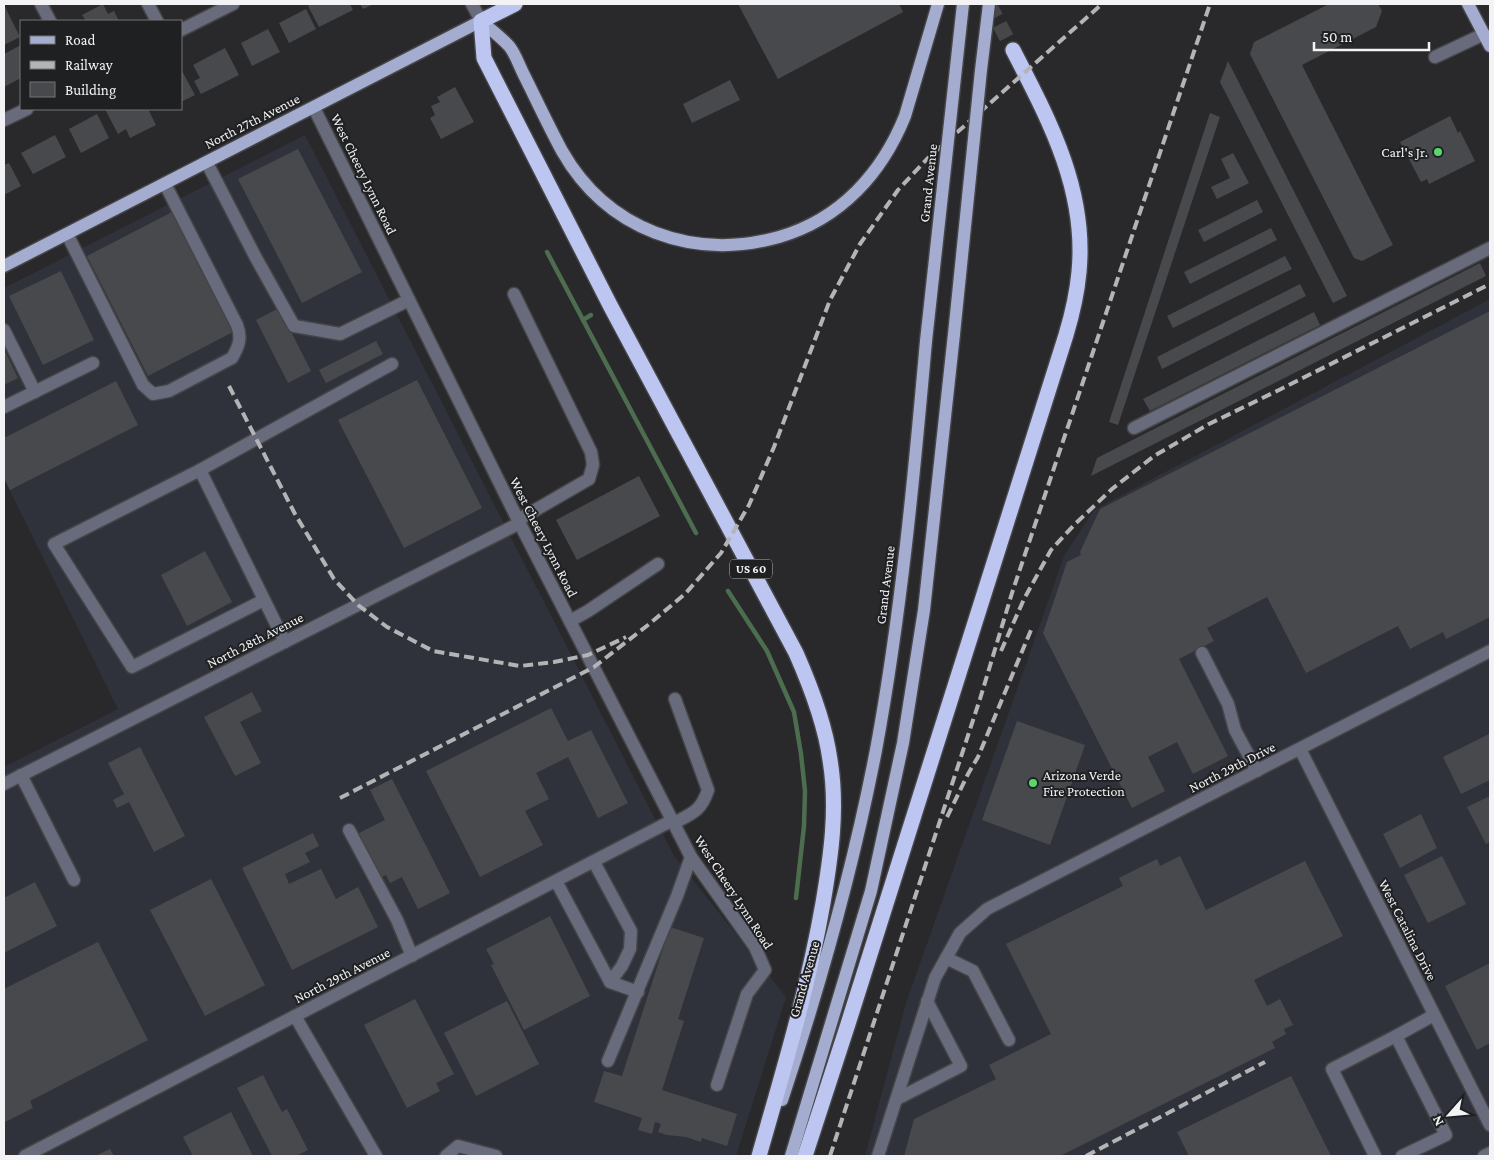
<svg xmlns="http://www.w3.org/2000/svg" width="1494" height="1160" font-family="'Crimson Pro',serif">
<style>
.built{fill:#30323b}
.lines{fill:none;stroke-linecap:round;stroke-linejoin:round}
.stream{stroke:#4d6d4f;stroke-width:4.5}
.building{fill:#48494c}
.highway-tunnel{stroke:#47474a;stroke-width:15;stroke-dasharray:15 8;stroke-linecap:butt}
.minor-casing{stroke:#454548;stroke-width:15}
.major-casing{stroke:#454548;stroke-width:15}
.highway-casing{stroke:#454548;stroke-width:18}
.minor{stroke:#676b7c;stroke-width:12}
.major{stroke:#a4adcf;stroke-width:12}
.highway{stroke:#bcc6f0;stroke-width:15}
.rail{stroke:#b4b4b6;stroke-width:4;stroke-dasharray:10 5;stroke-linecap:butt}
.major-bridge-casing{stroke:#454548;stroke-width:15;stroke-linecap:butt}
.major-bridge{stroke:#a4adcf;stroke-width:12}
.poi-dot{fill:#5bd56e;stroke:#1f2022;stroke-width:2}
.labels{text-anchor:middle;stroke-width:4;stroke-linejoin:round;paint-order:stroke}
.shield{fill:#1f2022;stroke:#b3b4b6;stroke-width:1}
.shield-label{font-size:12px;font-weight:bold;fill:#f3f3f5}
.street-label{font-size:14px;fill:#f3f3f5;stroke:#1f2022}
.poi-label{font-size:14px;fill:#f3f3f5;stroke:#1f2022;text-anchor:end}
</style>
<rect width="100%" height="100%" fill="#29292c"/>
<g class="built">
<path d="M305,135L674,856L786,997L736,1156H4V767L118,709L4,479V288Z"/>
<path d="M1490,299V1156H865L906,1003L1009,712L1064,556L1094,510Z"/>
</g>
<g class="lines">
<g class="stream">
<path d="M547,252L696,533"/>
<path d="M583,320L591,315"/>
<path d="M728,591L767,651L794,712L801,754L805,791L804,826L796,898"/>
</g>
</g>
<g class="building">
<path d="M103,4L108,14L114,11L119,21H86L82,15Z"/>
<path d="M312,4H350L353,10L319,27L308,6Z"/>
<path d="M360,4H374L363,9Z"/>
<path d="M738,4H899L903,12L778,79Z"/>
<path d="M1329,4H1378L1382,11L1376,27L1302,65L1393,245L1362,261L1354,258L1250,54L1254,42Z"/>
<path d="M4,5L20,37L4,45Z"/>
<path d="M306,9L316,29L289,43L279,23Z"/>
<path d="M268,29L280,52L252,66L241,43Z"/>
<path d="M21,45V78L4,87V54Z"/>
<path d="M225,48L239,75L201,94L194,81L200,78L193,65Z"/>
<path d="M1228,61L1347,296L1333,303L1220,82Z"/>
<path d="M181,69L195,95L181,102Z"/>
<path d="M730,80L740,100L692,123L683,104Z"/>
<path d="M455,87L474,122L441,139L430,118L435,115L431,106L440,102L437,97Z"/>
<path d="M105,109H148L156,125L130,138L126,129L118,134Z"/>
<path d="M1210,113L1220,117L1118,425L1109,422Z"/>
<path d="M97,114L109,138L81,153L69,129Z"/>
<path d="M1450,116L1458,133L1460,131L1475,161L1429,184L1427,179L1421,182L1400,142Z"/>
<path d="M55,135L66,157L33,174L21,153Z"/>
<path d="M298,149L362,272L302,303L238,179Z"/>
<path d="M1233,153L1249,183L1217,199L1211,187L1230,178L1221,159Z"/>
<path d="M9,163L21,186L4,195V165Z"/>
<path d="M1257,200L1263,212L1204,242L1198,230Z"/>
<path d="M172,212L233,332L148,376L87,256Z"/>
<path d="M1271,228L1277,240L1190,284L1184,272Z"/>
<path d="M1285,256L1292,269L1173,328L1167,316Z"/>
<path d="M1480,263L1486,276L1091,476L1097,458Z"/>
<path d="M61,271L94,340L43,365L9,296Z"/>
<path d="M1300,284L1306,296L1162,369L1157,357Z"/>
<path d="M279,308L311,371L288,383L256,320Z"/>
<path d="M1490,311V617L1446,639L1443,632L1410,649L1398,626L1306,673L1267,597L1207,628L1214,641L1179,659L1228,756L1193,774L1177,742L1148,757L1165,791L1132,808L1043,633L1067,562L1081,555L1080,552L1100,509Z"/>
<path d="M1314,312L1320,325L1150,411L1143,399Z"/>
<path d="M376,341L383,354L326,383L319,370Z"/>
<path d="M4,349L18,378L4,385Z"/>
<path d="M417,380L482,508L404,548L338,420Z"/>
<path d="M116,381L138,425L10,490L4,478V438Z"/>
<path d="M639,476L660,516L577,560L556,520Z"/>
<path d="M205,551L232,602L187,626L161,575Z"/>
<path d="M252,692L262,711L240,722L261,763L235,776L204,717Z"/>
<path d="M551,708L568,741L591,730L628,803L598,818L568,757L536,773L549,799L525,811L543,845L480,877L426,771Z"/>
<path d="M1017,721L1085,745L1050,845L982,820Z"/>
<path d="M1489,734L1490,736V780L1461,794L1443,757Z"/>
<path d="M140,747L185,836L154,852L129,802L117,808L113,800L124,794L108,763Z"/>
<path d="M392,779L450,893L418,909L402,877L390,883L386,875L379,879L357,834L385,820L370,790Z"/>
<path d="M1490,796V842L1486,844L1467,807Z"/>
<path d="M1421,814L1437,848L1400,868L1383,834Z"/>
<path d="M313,833L319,846L305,853L310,862L285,874L289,884L321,869L336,899L358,887L378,927L292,970L242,868Z"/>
<path d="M1180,856L1206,910L1305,861L1343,936L1254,980L1267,1006L1280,999L1293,1025L1284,1029L1286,1034L1272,1042L1275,1048L1060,1156H904L914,1119L996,1079L989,1065L1051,1034L1006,944L1123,886L1119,878L1157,859L1160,866Z"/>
<path d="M1442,856L1466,904L1428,923L1404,875Z"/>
<path d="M211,879L265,985L205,1016L150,910Z"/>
<path d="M35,882L57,926L4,953V898Z"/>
<path d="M550,916L590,996L524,1030L491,965L494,964L486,949Z"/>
<path d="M670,927L704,938L678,1019L684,1021L662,1090L737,1114L727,1146L702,1138L701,1142L686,1137L667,1135L658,1132L661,1124L655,1122L652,1134L638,1130L642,1118L594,1102L604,1071L622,1076Z"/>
<path d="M98,942L148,1040L30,1101L33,1108L5,1122L4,1119V989Z"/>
<path d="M1490,963V1043L1477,1050L1445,986Z"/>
<path d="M415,999L454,1074L436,1083L440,1091L407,1108L364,1025Z"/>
<path d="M507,1001L539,1064L476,1096L444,1033Z"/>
<path d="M263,1075L282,1112L287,1109L308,1150L296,1156H272L237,1088Z"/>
<path d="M1291,1076L1331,1156H1189L1177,1132Z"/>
<path d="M231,1112L253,1156H193L183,1137Z"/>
<path d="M110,1149L114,1156H95Z"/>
</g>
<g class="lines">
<path class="highway-tunnel" d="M989,4L1013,50"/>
<g class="minor-casing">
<g id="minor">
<path d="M41,4L50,21"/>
<path d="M148,4L157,21"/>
<path d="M472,4L481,21"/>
<path d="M181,30L233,4"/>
<path d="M1435,57L1484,34"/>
<path d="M314,108L518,520L691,857L755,947L765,970L747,994L717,1085"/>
<path d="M4,120L27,109"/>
<path d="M207,163L256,258L294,326L340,334L409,300"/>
<path d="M67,234L143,385L153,394L169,391L232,358C239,346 242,338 237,325L165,184"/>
<path d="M514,294L591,452L593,465L589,479L518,520"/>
<path d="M4,330L35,392"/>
<path d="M4,407L93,363"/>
<path d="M1134,428L1490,248"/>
<path d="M200,470L54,544L132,667L264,600"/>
<path d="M570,621L588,611L658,564"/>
<path d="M285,642L200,470L392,364"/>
<path d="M1202,653L1228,704L1235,730L1257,771"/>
<path d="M1300,749L1490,1125"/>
<path d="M21,775L74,880"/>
<path d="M4,784L520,523"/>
<path d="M674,823C693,813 701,811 708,790L675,699"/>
<path d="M349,830L397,920L412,956"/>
<path d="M556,881L610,982L622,966L630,949L631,931L594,862"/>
<path d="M946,958L973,971L1009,1040"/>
<path d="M610,982L638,992"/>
<path d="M295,1016L376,1156"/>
<path d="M608,1061L677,896L691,857"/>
<path d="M897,1099L961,1066L927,1001"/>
<path d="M25,1156L673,820"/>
<path d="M446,1156L458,1146L496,1156"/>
<path d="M878,1156L935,978L960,933L987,909L1490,651"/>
<path d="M1375,1156L1332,1069L1396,1036"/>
<path d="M1402,1156L1446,1135L1396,1036L1434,1015"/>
<path d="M1484,1156L1490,1153"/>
</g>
</g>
<g class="major-casing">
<g id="major">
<path d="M1468,4L1490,46"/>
<path d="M4,266L481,21C490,29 501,37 509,46C515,53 519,65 523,73C536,99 548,125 562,151C607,230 693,261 779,237C841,219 882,173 905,116L938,4"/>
<path d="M782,1100C820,986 853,869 876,750C901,615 914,477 926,341"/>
<path d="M791,1156L871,891L903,743L924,610L954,334"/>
</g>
</g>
<g class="highway-casing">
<g id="highway">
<path d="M515,4L481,21L484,58L611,307L796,653C811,687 825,723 830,760C838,808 831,856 823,903C808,989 783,1072 759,1156"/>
<path d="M805,1156L848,1024L1066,335C1072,315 1077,294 1079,272C1087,190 1049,120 1013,50"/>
</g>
</g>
<use href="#minor" class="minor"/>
<use href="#major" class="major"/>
<use href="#highway" class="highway"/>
<g class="rail">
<path d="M229,386L295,514L334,579L358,605L387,627L433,651L520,666L554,662L588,655L626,637"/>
<path d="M1001,651L1024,599L1051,550L1074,525L1112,489L1154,456L1209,424L1281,389L1490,284"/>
<path d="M340,798L594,667L648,625L685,594L721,553L749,505L774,447L830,300L860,244L898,190L927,159L1102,4"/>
<path d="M947,817L968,774L978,757L1031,630"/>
<path d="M830,1156L980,699L1012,593L1210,4"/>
<path d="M1086,1156L1265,1062"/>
</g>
<g class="major-bridge-casing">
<g id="major-bridge">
<path d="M954,334L981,70L989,4"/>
<path d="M926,341L963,4"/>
</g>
</g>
<use href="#major-bridge" class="major-bridge"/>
</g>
<g class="poi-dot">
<circle cx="1438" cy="152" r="5"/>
<circle cx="1033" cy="783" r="5"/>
</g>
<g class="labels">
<rect class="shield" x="730" y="559.5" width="42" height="19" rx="4"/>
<g class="shield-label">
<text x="751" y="573">US 60</text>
</g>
<g class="street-label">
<text transform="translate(252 121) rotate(-27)" y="5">North 27th Avenue</text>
<text transform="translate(364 174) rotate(64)" y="5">West Cheery Lynn Road</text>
<text transform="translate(928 183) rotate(-84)" y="5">Grand Avenue</text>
<text transform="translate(544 537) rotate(63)" y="5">West Cheery Lynn Road</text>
<text transform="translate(885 585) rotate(-83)" y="5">Grand Avenue</text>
<text transform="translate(255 640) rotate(-27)" y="5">North 28th Avenue</text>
<text transform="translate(1232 767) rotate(-27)" y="5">North 29th Drive</text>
<text transform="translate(734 892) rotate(57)" y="5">West Cheery Lynn Road</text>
<text transform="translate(1408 930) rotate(63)" y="5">West Catalina Drive</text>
<text transform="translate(342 975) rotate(-27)" y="5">North 29th Avenue</text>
<text transform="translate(804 979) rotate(-74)" y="5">Grand Avenue</text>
</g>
<g class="poi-label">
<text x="1428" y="157">Carl's Jr.</text>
<text x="1043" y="780" text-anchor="start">Arizona Verde<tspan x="1043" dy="16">Fire Protection</tspan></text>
</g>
</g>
<rect width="1494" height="1160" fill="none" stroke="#f3f3f5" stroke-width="10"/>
<rect x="20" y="20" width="162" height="90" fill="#1f2022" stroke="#747476"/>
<rect x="30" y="36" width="25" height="8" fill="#a4adcf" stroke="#747476"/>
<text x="65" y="45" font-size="15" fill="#f3f3f5">Road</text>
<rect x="30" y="61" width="25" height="8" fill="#b4b4b6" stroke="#747476"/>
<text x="65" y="70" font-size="15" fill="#f3f3f5">Railway</text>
<rect x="30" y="82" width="25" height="15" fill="#48494c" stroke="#747476"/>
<text x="65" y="95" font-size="15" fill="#f3f3f5">Building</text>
<g transform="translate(1449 1115) rotate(243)" stroke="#1f2022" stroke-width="4" paint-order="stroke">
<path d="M0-4L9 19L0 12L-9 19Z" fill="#f3f3f5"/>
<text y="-8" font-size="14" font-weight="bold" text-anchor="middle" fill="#f3f3f5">N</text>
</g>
<path d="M1314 42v8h115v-8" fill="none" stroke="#f3f3f5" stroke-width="2.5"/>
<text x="1322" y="42" font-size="15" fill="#f3f3f5" stroke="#1f2022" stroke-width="4" paint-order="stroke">50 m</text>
</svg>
